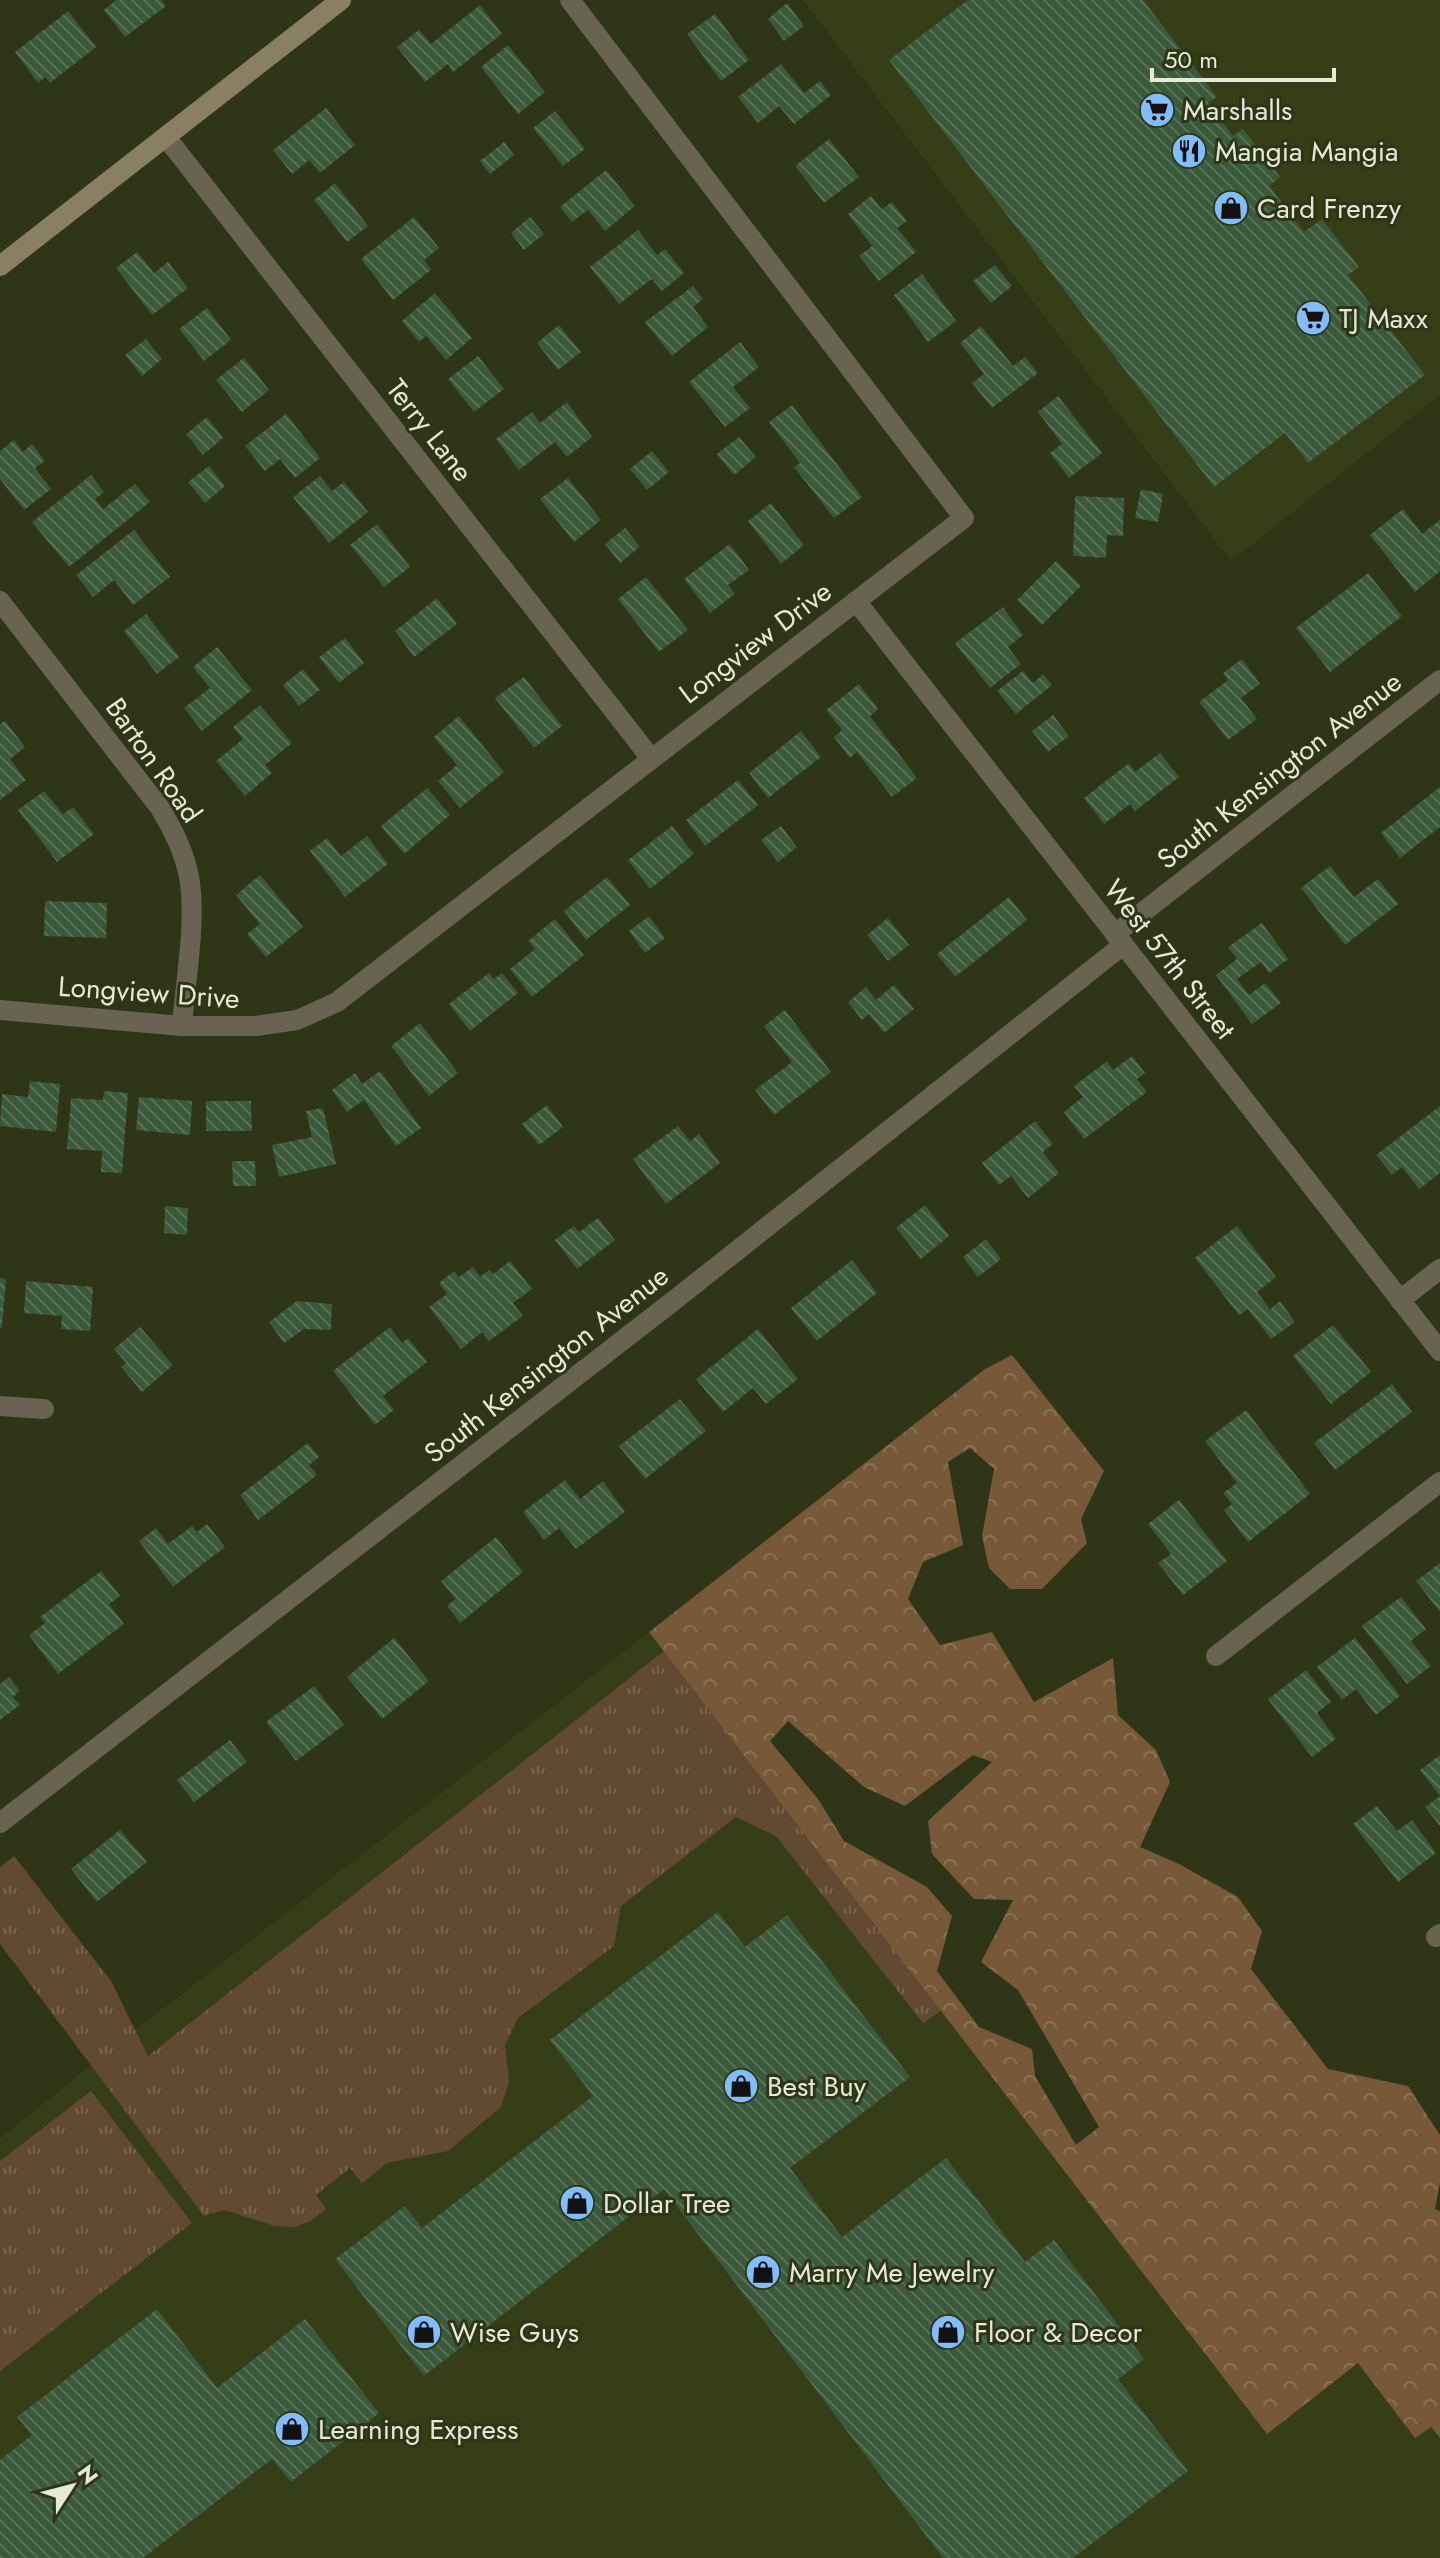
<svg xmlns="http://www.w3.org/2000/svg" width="1440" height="2558" font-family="Jost,sans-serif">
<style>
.built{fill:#363e17}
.grass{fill:url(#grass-tufts)}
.forest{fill:url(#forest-crowns);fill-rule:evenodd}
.building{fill:url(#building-back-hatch)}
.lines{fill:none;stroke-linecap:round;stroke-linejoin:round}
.street{stroke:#696452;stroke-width:20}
.secondary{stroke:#887f64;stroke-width:20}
.labels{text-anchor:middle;stroke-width:6;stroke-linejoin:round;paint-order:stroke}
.poi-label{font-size:28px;fill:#e5e9d7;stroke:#2f3517;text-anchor:start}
.street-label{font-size:28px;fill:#e5e9d7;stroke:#2f3517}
</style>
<defs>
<pattern id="grass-tufts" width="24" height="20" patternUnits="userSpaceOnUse" patternTransform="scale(2)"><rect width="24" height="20" fill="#614932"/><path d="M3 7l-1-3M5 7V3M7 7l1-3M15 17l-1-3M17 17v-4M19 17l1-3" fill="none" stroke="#78634f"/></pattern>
<pattern id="forest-crowns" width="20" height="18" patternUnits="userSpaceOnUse" patternTransform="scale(2)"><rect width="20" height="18" fill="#775939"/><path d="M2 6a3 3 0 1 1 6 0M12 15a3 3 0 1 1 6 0" fill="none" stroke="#8a7155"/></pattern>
<pattern id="building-back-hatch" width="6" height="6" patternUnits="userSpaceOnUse" patternTransform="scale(2)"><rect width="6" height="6" fill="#3b593b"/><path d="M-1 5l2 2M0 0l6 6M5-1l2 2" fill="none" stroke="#577157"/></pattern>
</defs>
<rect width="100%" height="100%" fill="#2f3517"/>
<g class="built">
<path d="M803,0H1440V395L1231,561Z"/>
<path d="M649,1632L1267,2433L1358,2363L1415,2437L1431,2427L1440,2438V2558H0V2138L134,2031Z"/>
</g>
<g class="grass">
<path d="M664,1651L942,2010L923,2023L776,1836L736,1817L621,1906L614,1946L518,2018L505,2045L509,2082L501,2107L448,2151L387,2163L362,2183L350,2168L316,2195L326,2209L311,2221L295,2227L275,2226L224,2210L204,2216L0,1944V1867L14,1856L111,1981L148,2056Z"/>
<path d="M91,2091L192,2223L0,2371V2161Z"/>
</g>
<path class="forest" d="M1012,1355L1104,1471L1081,1519L1087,1543L1042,1589H1010L989,1568L982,1536L994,1469L970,1448L948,1462L963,1545L923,1562L908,1599L940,1645L992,1632L1034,1702L1113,1658L1118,1715L1156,1750L1170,1782L1140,1847L1179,1864L1238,1897L1262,1931L1251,1969L1328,2069L1408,2086L1440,2135V2183L1435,2209L1440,2211V2438L1431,2427L1415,2438L1358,2363L1267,2434L649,1632L985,1369ZM788,1721L864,1787L905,1806L973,1755L992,1762L928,1821L932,1854L974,1899L1013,1900L981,1962L1018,1990L1099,2127L1076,2145L1035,2076L1032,2049L979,2027L937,1971L952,1916L927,1887L844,1841L818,1799L770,1741Z"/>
<g class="building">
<path d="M116,0H161L166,6L125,37L104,10Z"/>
<path d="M968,0H1143L1217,97L1208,103L1233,136L1243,129L1280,177L1269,186L1304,232L1322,219L1359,267L1348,275L1425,375L1308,463L1285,433L1214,487L889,60Z"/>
<path d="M787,3L804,26L784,41L768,19Z"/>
<path d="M480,5L502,34L453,72L448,64L425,82L397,47L419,30L431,44Z"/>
<path d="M68,11L96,47L50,83L45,77L38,83L15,52Z"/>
<path d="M715,14L749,60L721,81L687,34Z"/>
<path d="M508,45L545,92L518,114L481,67Z"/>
<path d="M781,64L804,93L820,81L831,95L794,124L779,106L758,123L738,97Z"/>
<path d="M326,108L355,145L320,173L309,160L292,174L273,150Z"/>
<path d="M555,111L585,149L563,166L533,128Z"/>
<path d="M829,139L859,177L824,203L795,166Z"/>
<path d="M504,142L514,155L490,174L480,161Z"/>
<path d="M606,170L635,206L605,231L588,210L572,222L560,207Z"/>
<path d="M335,183L368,226L347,242L314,200Z"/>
<path d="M871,196L882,209L892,202L907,221L897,228L916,252L879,281L859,256L872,246L848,214Z"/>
<path d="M414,217L439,248L424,260L431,270L393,300L361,259Z"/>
<path d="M530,217L544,234L524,250L511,233Z"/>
<path d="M638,230L657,255L665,249L684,273L662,291L652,279L619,304L590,267Z"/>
<path d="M137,252L154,273L168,262L188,288L152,315L116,268Z"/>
<path d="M995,265L1012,286L991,303L973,281Z"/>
<path d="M922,274L956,321L928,342L894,295Z"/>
<path d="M693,286L703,299L693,307L708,327L672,356L645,322Z"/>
<path d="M435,293L472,338L446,360L426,336L419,342L402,321Z"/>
<path d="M207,308L231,340L204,361L179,329Z"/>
<path d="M559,325L581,352L558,370L537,343Z"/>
<path d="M981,326L1013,366L1025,357L1038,373L992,408L972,383L984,374L960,343Z"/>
<path d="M146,339L162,359L142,376L125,355Z"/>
<path d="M740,342L759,367L733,387L750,408L725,427L689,382Z"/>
<path d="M478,356L504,389L474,412L448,379Z"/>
<path d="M244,358L269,390L242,412L216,380Z"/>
<path d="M1058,396L1102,453L1069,478L1050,453L1062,444L1038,412Z"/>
<path d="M567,402L592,437L567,457L555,442L519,470L496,439L532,412L540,423Z"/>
<path d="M792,405L862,497L834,518L794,467L800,463L769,422Z"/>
<path d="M286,414L320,458L295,478L280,459L265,471L245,446Z"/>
<path d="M207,417L223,438L203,455L186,434Z"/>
<path d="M739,437L756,457L734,475L717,454Z"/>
<path d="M14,440L23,452L32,444L45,461L35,468L51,489L24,510L0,479V451Z"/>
<path d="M652,451L669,472L647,490L630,469Z"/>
<path d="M209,466L225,486L205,503L188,482Z"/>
<path d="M91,475L104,492L95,499L103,509L135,484L150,502L69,567L32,522Z"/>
<path d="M320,476L332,491L344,482L368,512L329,543L293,497Z"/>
<path d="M568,478L601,520L574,542L540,499Z"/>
<path d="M1141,489L1163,494L1158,522L1135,518Z"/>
<path d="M1075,496L1124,498L1123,536L1107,535L1106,558L1073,556Z"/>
<path d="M771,503L804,545L781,564L748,521Z"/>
<path d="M1403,509L1422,534L1440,520V571L1415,592L1370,535Z"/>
<path d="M377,524L410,567L384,587L350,545Z"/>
<path d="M625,528L640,547L620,563L605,544Z"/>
<path d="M134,530L170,577L133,605L114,580L93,597L76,575Z"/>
<path d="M730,544L749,570L728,585L735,594L710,613L684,579Z"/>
<path d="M1056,561L1081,586L1042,625L1017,600Z"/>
<path d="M1368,573L1402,616L1330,672L1296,628Z"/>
<path d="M646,577L688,630L659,652L618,599Z"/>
<path d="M437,598L457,624L414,657L395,631Z"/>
<path d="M1003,607L1023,635L1008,647L1021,664L990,688L955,643Z"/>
<path d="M146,614L179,657L157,674L124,631Z"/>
<path d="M345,638L364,663L339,683L319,657Z"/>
<path d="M217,647L252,690L202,731L184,708L210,688L193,667Z"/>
<path d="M1242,659L1260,684L1241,698L1257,719L1228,740L1199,702L1228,680L1223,673Z"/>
<path d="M303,669L320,690L299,706L283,685Z"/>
<path d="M1023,671L1033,683L1043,674L1052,685L1016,714L997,691Z"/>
<path d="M524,677L562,726L534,748L495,698Z"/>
<path d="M859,684L878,709L870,716L917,778L892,797L857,752L850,758L834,737L842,730L826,710Z"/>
<path d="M260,705L292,743L265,765L272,773L245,796L216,761L243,739L233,727Z"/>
<path d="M1053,715L1069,736L1048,752L1032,731Z"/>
<path d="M459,716L504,772L460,808L438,781L457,765L434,737Z"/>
<path d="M5,721L25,747L10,759L26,780L0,800V724Z"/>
<path d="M801,731L821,757L768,798L749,773Z"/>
<path d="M1160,753L1179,777L1135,811L1130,804L1104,824L1084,798L1129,763L1135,772Z"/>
<path d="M738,780L758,805L705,846L686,820Z"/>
<path d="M1440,787V827L1400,858L1381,833Z"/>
<path d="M427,788L450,815L404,854L381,826Z"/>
<path d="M44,791L63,814L73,807L94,834L57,862L18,810Z"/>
<path d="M672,826L694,854L650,889L628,860Z"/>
<path d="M781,826L797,847L778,862L761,840Z"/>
<path d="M367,836L388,864L345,897L310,851L327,838L341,856Z"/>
<path d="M1330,866L1354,897L1378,879L1398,904L1345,945L1301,888Z"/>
<path d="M260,875L303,927L266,957L247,934L260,924L236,895Z"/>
<path d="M607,877L630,905L586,940L564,911Z"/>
<path d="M1009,897L1027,920L955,977L937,954Z"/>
<path d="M45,901L107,903L106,938L44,936Z"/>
<path d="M649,916L665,938L645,953L629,931Z"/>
<path d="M888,918L909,945L888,961L867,935Z"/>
<path d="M555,919L584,955L532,997L510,969L535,949L528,941Z"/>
<path d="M1262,923L1288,959L1269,973L1261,962L1237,979L1249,995L1265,983L1281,1003L1252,1024L1216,975L1237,959L1228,947Z"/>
<path d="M489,973L494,979L502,973L518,993L470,1031L449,1004Z"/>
<path d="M894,985L914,1009L884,1033L869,1014L862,1020L848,1002L866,987L876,1000Z"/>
<path d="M785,1010L831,1072L774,1115L755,1090L792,1062L764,1026Z"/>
<path d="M420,1023L458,1073L429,1096L391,1046Z"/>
<path d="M1132,1056L1145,1073L1137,1079L1147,1092L1084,1139L1064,1112L1083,1097L1074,1086L1107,1061L1113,1070Z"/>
<path d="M380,1071L421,1128L396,1146L364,1100L347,1112L332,1090L355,1073L362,1084Z"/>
<path d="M30,1081L60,1084L56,1132L0,1126L2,1094L28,1097Z"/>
<path d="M104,1091L128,1093L122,1173L101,1172L102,1151L67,1149L71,1098L103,1100Z"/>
<path d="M139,1097L192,1101L190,1135L136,1130Z"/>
<path d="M206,1101H251L252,1131H206Z"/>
<path d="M547,1105L563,1127L539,1145L522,1124Z"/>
<path d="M1440,1106V1173L1419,1189L1402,1167L1392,1175L1376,1155Z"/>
<path d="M323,1108L336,1164L279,1177L272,1145L312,1137L306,1111Z"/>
<path d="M1035,1121L1053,1144L1043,1152L1059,1173L1028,1198L1011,1176L999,1185L982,1163Z"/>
<path d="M678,1126L690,1141L699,1134L720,1163L666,1204L633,1159Z"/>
<path d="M232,1161H255L256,1186H233Z"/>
<path d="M925,1205L949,1236L921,1259L896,1228Z"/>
<path d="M165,1206L188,1208L187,1235L164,1233Z"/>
<path d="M598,1218L615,1240L577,1269L555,1240L574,1226L579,1232Z"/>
<path d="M1237,1226L1276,1277L1257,1292L1270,1309L1280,1301L1295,1322L1271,1339L1248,1309L1239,1315L1195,1258Z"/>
<path d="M986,1239L1001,1259L978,1277L963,1257Z"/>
<path d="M852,1260L877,1293L817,1341L791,1308Z"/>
<path d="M510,1261L532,1289L513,1303L523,1316L489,1341L482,1332L461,1349L429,1307L447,1294L439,1283L454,1271L459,1277L473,1267L480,1277L489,1270L493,1274Z"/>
<path d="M0,1278L6,1279L2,1328H0Z"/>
<path d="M26,1281L93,1287L90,1331L61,1329L62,1316L24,1313Z"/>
<path d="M297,1301L332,1304L331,1330L304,1329L284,1343L269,1322Z"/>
<path d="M1333,1325L1371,1372L1331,1404L1293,1356Z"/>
<path d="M140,1327L173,1365L142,1392L121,1367L126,1363L114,1349Z"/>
<path d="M390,1327L402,1343L408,1338L427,1362L383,1396L394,1410L375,1425L333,1371Z"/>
<path d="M758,1329L798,1379L766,1404L753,1388L723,1412L696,1379Z"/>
<path d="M1392,1384L1412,1412L1335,1470L1314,1443Z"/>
<path d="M680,1399L706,1431L645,1479L619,1446Z"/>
<path d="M1246,1410L1310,1494L1248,1542L1224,1510L1232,1504L1223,1493L1237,1483L1205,1441Z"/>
<path d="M308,1443L319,1457L309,1465L317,1475L258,1520L240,1495Z"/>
<path d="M565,1480L580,1499L603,1481L625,1512L576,1549L559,1528L544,1540L523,1512Z"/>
<path d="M1179,1500L1227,1561L1183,1595L1158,1563L1171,1554L1148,1524Z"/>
<path d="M207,1524L225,1547L173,1587L139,1541L156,1528L168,1544L192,1526L197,1532Z"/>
<path d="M496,1537L523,1572L460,1623L447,1606L456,1599L441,1581Z"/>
<path d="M1440,1563V1612L1416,1581Z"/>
<path d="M101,1571L120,1596L109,1604L124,1624L58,1674L29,1635L45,1623L40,1617Z"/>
<path d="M1401,1597L1426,1629L1411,1641L1431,1666L1407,1684L1362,1626Z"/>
<path d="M394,1638L429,1681L382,1719L347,1677Z"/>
<path d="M1355,1638L1400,1696L1376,1715L1356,1689L1342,1700L1317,1667Z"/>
<path d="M1306,1670L1331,1702L1317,1713L1336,1739L1312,1757L1268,1699Z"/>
<path d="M9,1677L20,1691L13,1697L20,1705L0,1720V1684Z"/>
<path d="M314,1686L344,1725L296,1761L266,1722Z"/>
<path d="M230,1740L247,1762L194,1802L177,1780Z"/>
<path d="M1440,1755V1826L1425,1807L1440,1796L1420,1770Z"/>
<path d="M1377,1806L1397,1831L1412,1820L1436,1853L1398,1882L1353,1824Z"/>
<path d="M120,1830L147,1862L97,1902L71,1869Z"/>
<path d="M718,1912L745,1947L787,1915L910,2077L790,2168L842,2237L946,2158L1025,2262L1054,2240L1144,2359L1118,2379L1188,2471L1073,2558H943L664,2189L424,2376L335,2259L405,2206L422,2228L593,2096L550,2040Z"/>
<path d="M157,2309L217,2388L305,2319L379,2413L291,2482L272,2459L143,2558H0V2460L32,2435L17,2417Z"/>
</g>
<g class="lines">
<g class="street">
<path d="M166,137L650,757"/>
<path d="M0,601L160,808C173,830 184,851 189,877C197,920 185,982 182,1026"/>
<path d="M856,601L1440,1351"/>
<path d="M1115,934L1440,680"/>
<path d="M0,1010L182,1026H256L297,1020L337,1002L964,518L570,0"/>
<path d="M1400,1300L1440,1269"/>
<path d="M0,1406L44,1409"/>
<path d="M1216,1656L1440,1482"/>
<path d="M0,1823L672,1302L1123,945"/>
<path d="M1436,1937L1440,1934"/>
</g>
<path class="secondary" d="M0,266L341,0"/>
</g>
<defs>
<g id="supermarket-disc" transform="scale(1.8)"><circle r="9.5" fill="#80bdfa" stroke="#2f3517"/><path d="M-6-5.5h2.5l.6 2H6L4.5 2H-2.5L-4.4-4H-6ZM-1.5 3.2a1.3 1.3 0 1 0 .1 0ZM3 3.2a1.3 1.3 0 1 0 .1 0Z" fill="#111"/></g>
<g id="restaurant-disc" transform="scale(1.8)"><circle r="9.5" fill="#80bdfa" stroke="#2f3517"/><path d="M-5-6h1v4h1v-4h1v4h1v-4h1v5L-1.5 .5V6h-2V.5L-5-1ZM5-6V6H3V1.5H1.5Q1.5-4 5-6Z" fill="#111"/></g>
<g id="shop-disc" transform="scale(1.8)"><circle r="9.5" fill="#80bdfa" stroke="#2f3517"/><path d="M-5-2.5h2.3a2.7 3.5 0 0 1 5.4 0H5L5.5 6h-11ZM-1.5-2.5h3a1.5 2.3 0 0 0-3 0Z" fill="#111"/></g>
</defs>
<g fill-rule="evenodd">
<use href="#supermarket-disc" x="1157" y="110"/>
<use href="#restaurant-disc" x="1189" y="151"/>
<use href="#shop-disc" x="1231" y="208"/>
<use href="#supermarket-disc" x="1313" y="318"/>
<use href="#shop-disc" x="741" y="2086"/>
<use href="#shop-disc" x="577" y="2203"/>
<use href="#shop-disc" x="763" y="2272"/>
<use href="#shop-disc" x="424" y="2332"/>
<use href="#shop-disc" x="948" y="2332"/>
<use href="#shop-disc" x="292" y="2429"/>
</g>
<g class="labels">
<g class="poi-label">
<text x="1183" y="120">Marshalls</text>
<text x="1215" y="161">Mangia Mangia</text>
<text x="1257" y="218">Card Frenzy</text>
<text x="1339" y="328">TJ Maxx</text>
<text x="767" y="2096">Best Buy</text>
<text x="603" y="2213">Dollar Tree</text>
<text x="789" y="2282">Marry Me Jewelry</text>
<text x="450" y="2342">Wise Guys</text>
<text x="974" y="2342">Floor &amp; Decor</text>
<text x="318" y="2439">Learning Express</text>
</g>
<g class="street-label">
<text transform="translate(430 430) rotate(52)" y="10">Terry Lane</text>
<text transform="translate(755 642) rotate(-37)" y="10">Longview Drive</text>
<text transform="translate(154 760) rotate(55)" y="10">Barton Road</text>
<text transform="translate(1279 770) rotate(-38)" y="10">South Kensington Avenue</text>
<text transform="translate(1170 959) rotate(52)" y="10">West 57th Street</text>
<text transform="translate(149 992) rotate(4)" y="10">Longview Drive</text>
<text transform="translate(546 1364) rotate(-38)" y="10">South Kensington Avenue</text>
</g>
</g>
<g transform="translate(72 2486) rotate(54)" stroke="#2f3517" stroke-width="6" paint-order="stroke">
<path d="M0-6L14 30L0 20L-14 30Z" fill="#e5e9d7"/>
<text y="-12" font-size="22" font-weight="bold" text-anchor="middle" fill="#e5e9d7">N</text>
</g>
<path d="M1152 68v12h182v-12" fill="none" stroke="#e5e9d7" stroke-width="4"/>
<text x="1164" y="68" font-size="24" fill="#e5e9d7" stroke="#2f3517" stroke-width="6" paint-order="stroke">50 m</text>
</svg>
